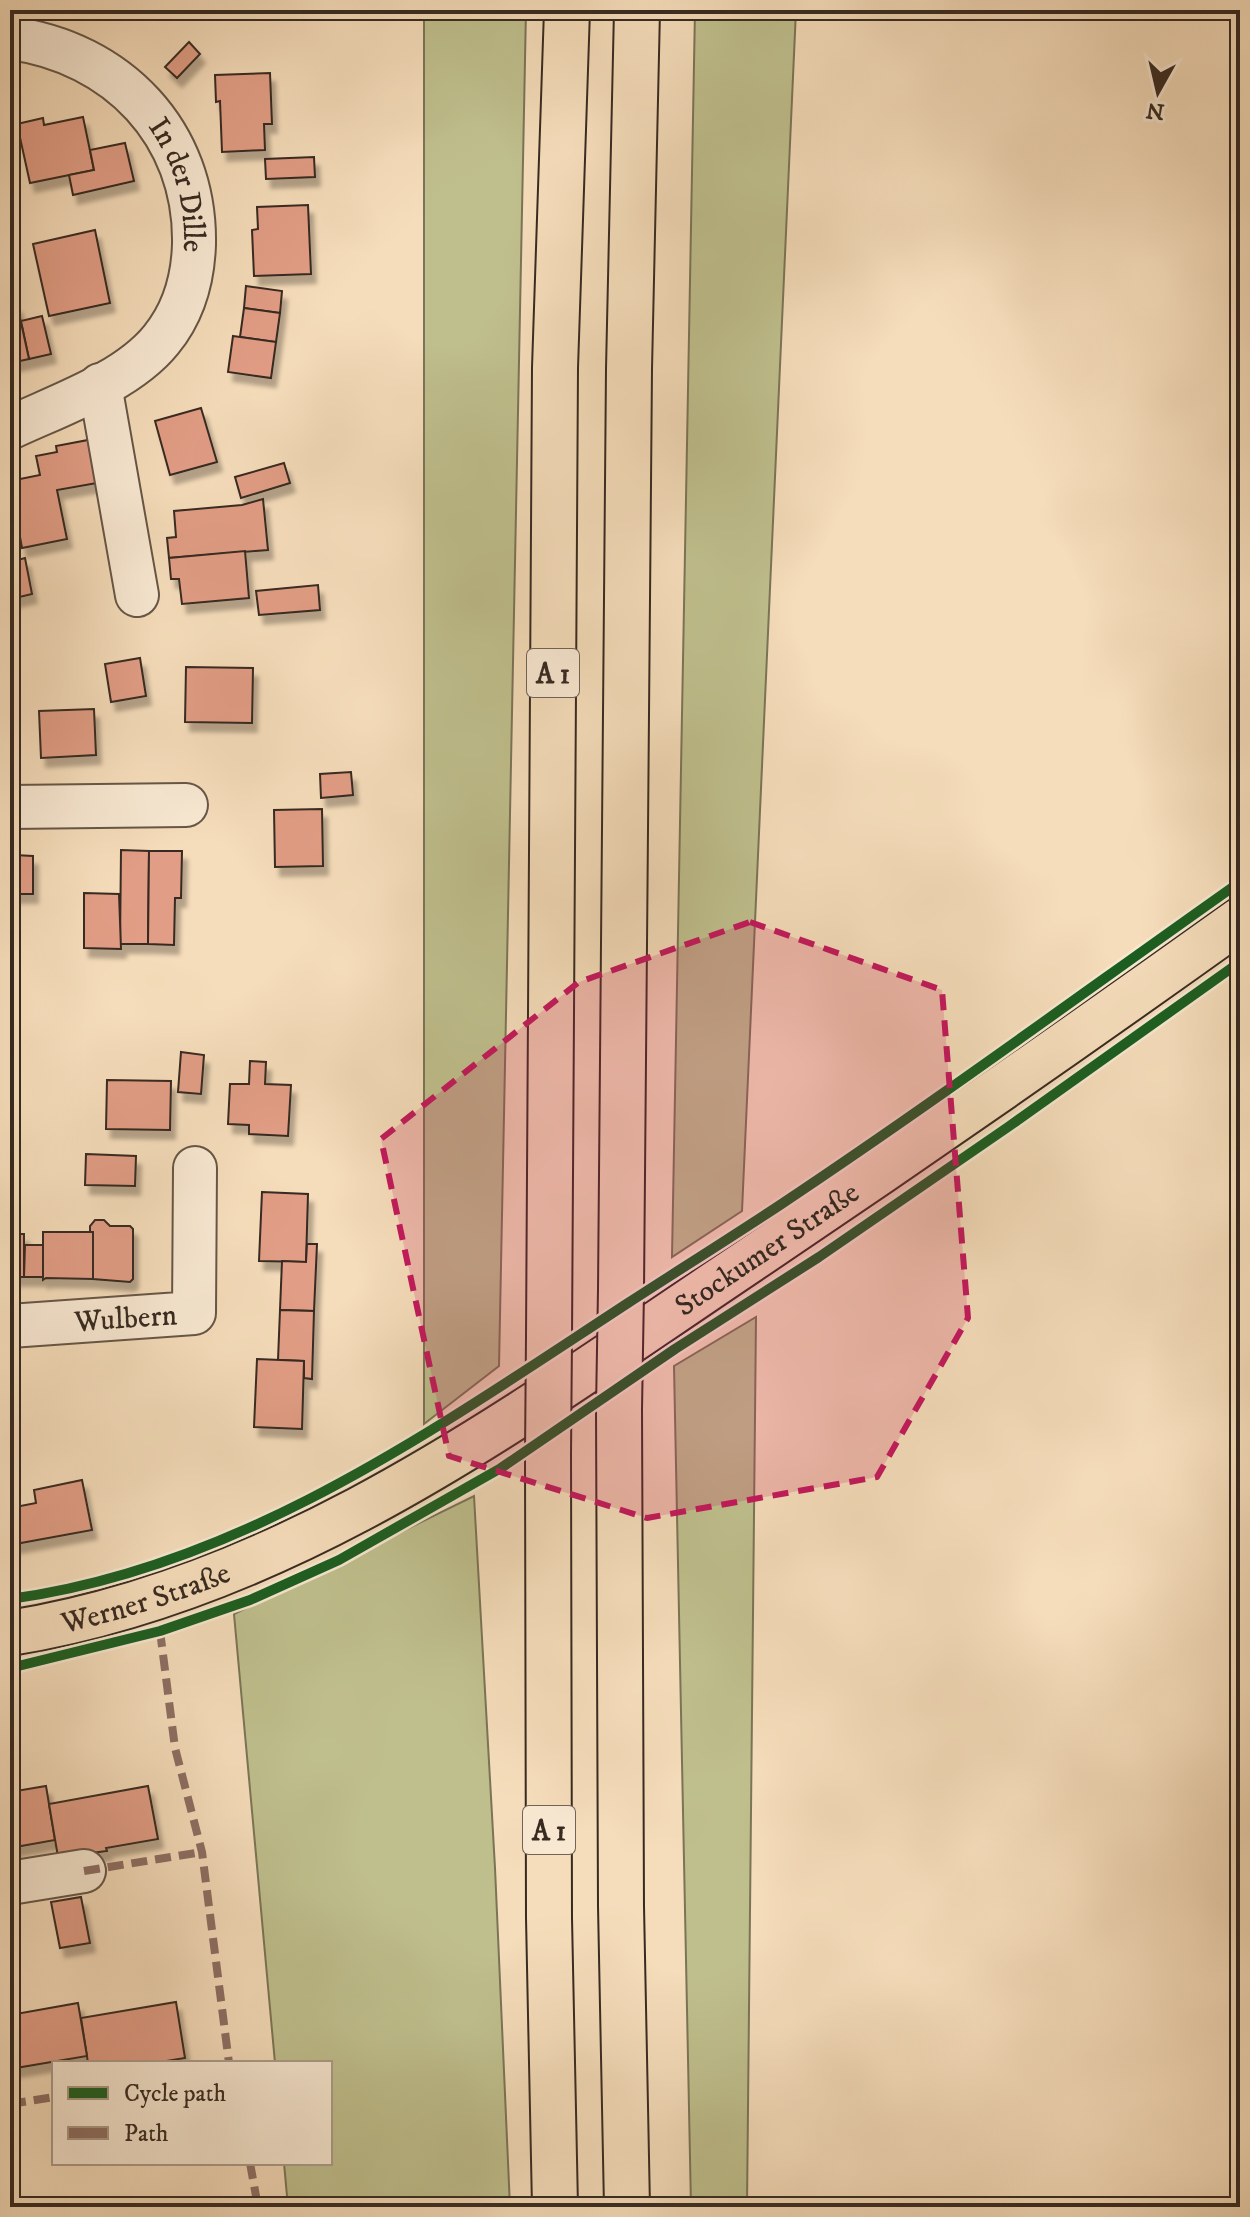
<svg xmlns="http://www.w3.org/2000/svg" width="1250" height="2217" font-family="'IM FELL DW Pica',serif">
<style>
.green{fill:#bfbf8d;stroke:#7b7457;stroke-width:2}
.building{fill:#e19d85;stroke:#372a21;stroke-width:2;filter:url(#shadow)}
.lines{fill:none;stroke-linecap:round;stroke-linejoin:round}
.minor-casing{stroke:#665647;stroke-width:46}
.major-casing{stroke:#372a21;stroke-width:48}
.highway-casing{stroke:#372a21;stroke-width:48}
.minor{stroke:#f8e8d2;stroke-width:42}
.major{stroke:#f5dcba;stroke-width:44}
.highway{stroke:#f5dcba;stroke-width:44}
.highway-bridge-casing{stroke:#372a21;stroke-width:48;stroke-linecap:butt}
.highway-bridge{stroke:#f5dcba;stroke-width:44}
.quiet{stroke:#8d6e63;stroke-width:8;stroke-dasharray:16 8;stroke-linecap:butt}
.cycleway-casing{stroke:#f8e8d2;stroke-width:15}
.cycleway{stroke:#1b5e20;stroke-width:10}
.marked{fill:#c2185b;fill-opacity:0.2;stroke:#c2185b;stroke-width:6;stroke-dasharray:16 10;stroke-linejoin:round}
.labels{text-anchor:middle;stroke-width:6;stroke-linejoin:round;paint-order:stroke}
.shield{fill:#f8e8d2;stroke:#716356;stroke-width:2}
.shield-label{font-size:28px;font-weight:bold;fill:#372a21}
.street-label{font-size:30px;fill:#372a21;stroke:#f8e8d2}
</style>
<defs>
<filter id="shadow"><feDropShadow dx="5" dy="9" stdDeviation="2" flood-color="#0004"/></filter>
</defs>
<rect width="100%" height="100%" fill="#f5dcba"/>
<filter id="stains"><feTurbulence type="fractalNoise" baseFrequency=".0025" numOctaves="4"/><feColorMatrix values="0 0 0 0 .2 0 0 0 0 .09 0 0 0 0 .02 0 0 0 .5 -.17"/></filter>
<radialGradient id="worn" r=".72"><stop offset=".6" stop-color="#630" stop-opacity="0"/><stop offset="1" stop-color="#630" stop-opacity=".3"/></radialGradient>
<g class="green">
<path d="M424,10H526L499,1366L424,1424Z"/>
<path d="M695,10H796L742,1211L672,1257Z"/>
<path d="M756,1317L747,2207H691L674,1366Z"/>
<path d="M474,1496L495,1868L510,2207H288L284,2163H330V2063H275L234,1614Z"/>
</g>
<g class="building">
<path d="M189,42L200,54L177,78L165,67Z"/>
<path d="M270,73L272,124H264L265,150L222,152L220,101L216,102L215,75Z"/>
<path d="M83,117L94,170L30,183L17,124L43,118L44,125Z"/>
<path d="M125,143L134,181L73,195L69,175L94,170L90,150Z"/>
<path d="M314,157L315,177L266,179L265,159Z"/>
<path d="M308,205L311,274L254,276L252,230L258,229L257,207Z"/>
<path d="M95,230L110,303L49,316L33,244Z"/>
<path d="M246,286L282,291L280,313L244,308Z"/>
<path d="M17,304L22,327L10,329V306Z"/>
<path d="M244,308L280,313L276,342L240,337Z"/>
<path d="M42,316L51,354L29,359L21,321Z"/>
<path d="M22,327L29,359L11,363L10,329Z"/>
<path d="M233,336L276,342L271,378L228,372Z"/>
<path d="M201,408L217,462L170,475L155,421Z"/>
<path d="M88,440L97,483L57,490L67,539L22,548L10,481L40,475L36,456L57,452L56,446Z"/>
<path d="M284,463L290,483L241,498L235,477Z"/>
<path d="M263,499L268,550L169,558L167,538L176,537L174,511L242,505Z"/>
<path d="M245,551L249,598L182,604L179,579H171L169,558Z"/>
<path d="M25,558L32,594L11,599L10,562Z"/>
<path d="M318,585L320,610L259,615L256,591Z"/>
<path d="M140,658L146,696L111,702L105,664Z"/>
<path d="M186,667L253,668L252,723L185,722Z"/>
<path d="M94,709L96,755L41,758L39,711Z"/>
<path d="M351,772L353,795L321,798L320,774Z"/>
<path d="M322,809L323,866L275,867L274,810Z"/>
<rect x="10" y="849" width="4" height="45"/>
<path d="M121,850L149,851L148,944H120Z"/>
<path d="M149,851H182L181,898H175L174,945L148,944Z"/>
<path d="M14,855L33,856V894H14Z"/>
<path d="M84,893L119,894L121,949L84,948Z"/>
<path d="M181,1052L204,1055L201,1094L178,1092Z"/>
<path d="M250,1061L266,1062L265,1084L291,1085L288,1136L249,1134V1125L228,1124L230,1084H249Z"/>
<path d="M107,1080L171,1081L170,1130L106,1129Z"/>
<path d="M86,1154L136,1156L135,1186L85,1185Z"/>
<path d="M262,1192L308,1194L306,1262L259,1261Z"/>
<path d="M95,1220H104L110,1226H130L133,1229V1279L130,1282L93,1279V1232H90V1226Z"/>
<path d="M43,1232H93V1279L46,1278L43,1280Z"/>
<rect x="10" y="1234" width="14" height="43"/>
<path d="M307,1244H317L314,1311L280,1310L282,1261L306,1262Z"/>
<path d="M25,1245H43V1277H24Z"/>
<path d="M280,1310L314,1311L312,1379L304,1378V1361L278,1360Z"/>
<path d="M257,1359L304,1361L302,1429L254,1427Z"/>
<path d="M82,1480L92,1530L10,1545V1508L36,1503L34,1490Z"/>
<path d="M46,1786L55,1840L10,1848V1792Z"/>
<path d="M148,1786L158,1839L106,1848L107,1851L99,1852L58,1857L49,1804Z"/>
<path d="M81,1897L90,1943L60,1948L51,1902Z"/>
<path d="M176,2002L185,2058L154,2063H88L81,2018Z"/>
<path d="M78,2003L87,2056L10,2069V2015Z"/>
</g>
<g class="lines">
<g class="minor-casing">
<g id="minor">
<path id="s1" d="M10,38C117,52 196,133 194,244C193,279 184,312 161,340C127,382 59,405 10,428"/>
<path d="M100,385L137,595"/>
<path d="M10,807L186,805"/>
<path id="s2" d="M10,1326L194,1313L195,1168"/>
<path d="M10,1883L84,1871"/>
</g>
</g>
<g class="major-casing">
<g id="major">
<path id="s3" d="M10,1633C278,1590 500,1429 719,1281C895,1163 1068,1043 1240,920"/>
</g>
</g>
<g class="highway-casing">
<g id="highway">
<path d="M621,1290L629,369L637,10"/>
<path d="M549,1337L555,368L567,10"/>
<path d="M619,1409L621,1906L627,2207"/>
<path d="M548,1454L549,1918L555,2207"/>
</g>
</g>
<use href="#minor" class="minor"/>
<use href="#major" class="major"/>
<use href="#highway" class="highway"/>
<g class="highway-bridge-casing">
<g id="highway-bridge">
<path d="M619,1409L621,1290"/>
<path d="M548,1454L549,1337"/>
</g>
</g>
<use href="#highway-bridge" class="highway-bridge"/>
<g class="quiet">
<path d="M160,1631L175,1748L202,1852L229,2063"/>
<path d="M84,1871L202,1852"/>
<path d="M10,2104L54,2097"/>
<path d="M250,2163L258,2207"/>
</g>
<g class="cycleway-casing">
<g id="cycleway">
<path d="M10,1599C241,1568 438,1427 628,1303C679,1270 730,1238 780,1205C936,1101 1087,990 1240,882"/>
<path d="M10,1668L160,1631L250,1600L339,1560L501,1468L675,1349L819,1257L1008,1127L1240,962"/>
</g>
</g>
<use href="#cycleway" class="cycleway"/>
</g>
<path class="marked" d="M750,922L942,990L968,1318L877,1477L647,1518L449,1456L381,1139L579,982Z"/>
<g class="labels">
<g class="shield">
<rect x="527" y="649" width="52" height="48" rx="6"/>
<rect x="523" y="1806" width="52" height="48" rx="6"/>
</g>
<g class="shield-label">
<text x="553" y="683">A 1</text>
<text x="549" y="1840">A 1</text>
</g>
<g class="street-label">
<text dy="10" stroke="none"><textPath href="#s1" startOffset="242">In der Dille</textPath></text>
<text dy="10" stroke="none"><textPath href="#s3" startOffset="856">Stockumer Straße</textPath></text>
<text dy="10" stroke="none"><textPath href="#s2" startOffset="116">Wulbern</textPath></text>
<text dy="10" stroke="none"><textPath href="#s3" startOffset="140">Werner Straße</textPath></text>
</g>
</g>
<rect width="1250" height="2217" fill="none" stroke="#f5dcba" stroke-width="40"/>
<rect x="12" y="12" width="1226" height="2193" fill="none" stroke="#372a21" stroke-width="4"/>
<rect x="20" y="20" width="1210" height="2177" fill="none" stroke="#372a21" stroke-width="2"/>
<rect x="52" y="2061" width="280" height="104" fill="#f8e8d2" stroke="#ab9c8b" stroke-width="2"/>
<rect x="68" y="2087" width="40" height="12" fill="#1b5e20" stroke="#ab9c8b" stroke-width="2"/>
<text x="124" y="2101" font-size="24" fill="#372a21">Cycle path</text>
<rect x="68" y="2127" width="40" height="12" fill="#8d6e63" stroke="#ab9c8b" stroke-width="2"/>
<text x="124" y="2141" font-size="24" fill="#372a21">Path</text>
<g transform="translate(1158 92) rotate(188)" stroke="#f8e8d2" stroke-width="6" paint-order="stroke">
<path d="M0-6L14 30L0 20L-14 30Z" fill="#372a21"/>
<text y="-12" font-size="22" font-weight="bold" text-anchor="middle" fill="#372a21">N</text>
</g>
<rect width="100%" height="100%" filter="url(#stains)"/>
<rect width="100%" height="100%" fill="url(#worn)"/>
</svg>
